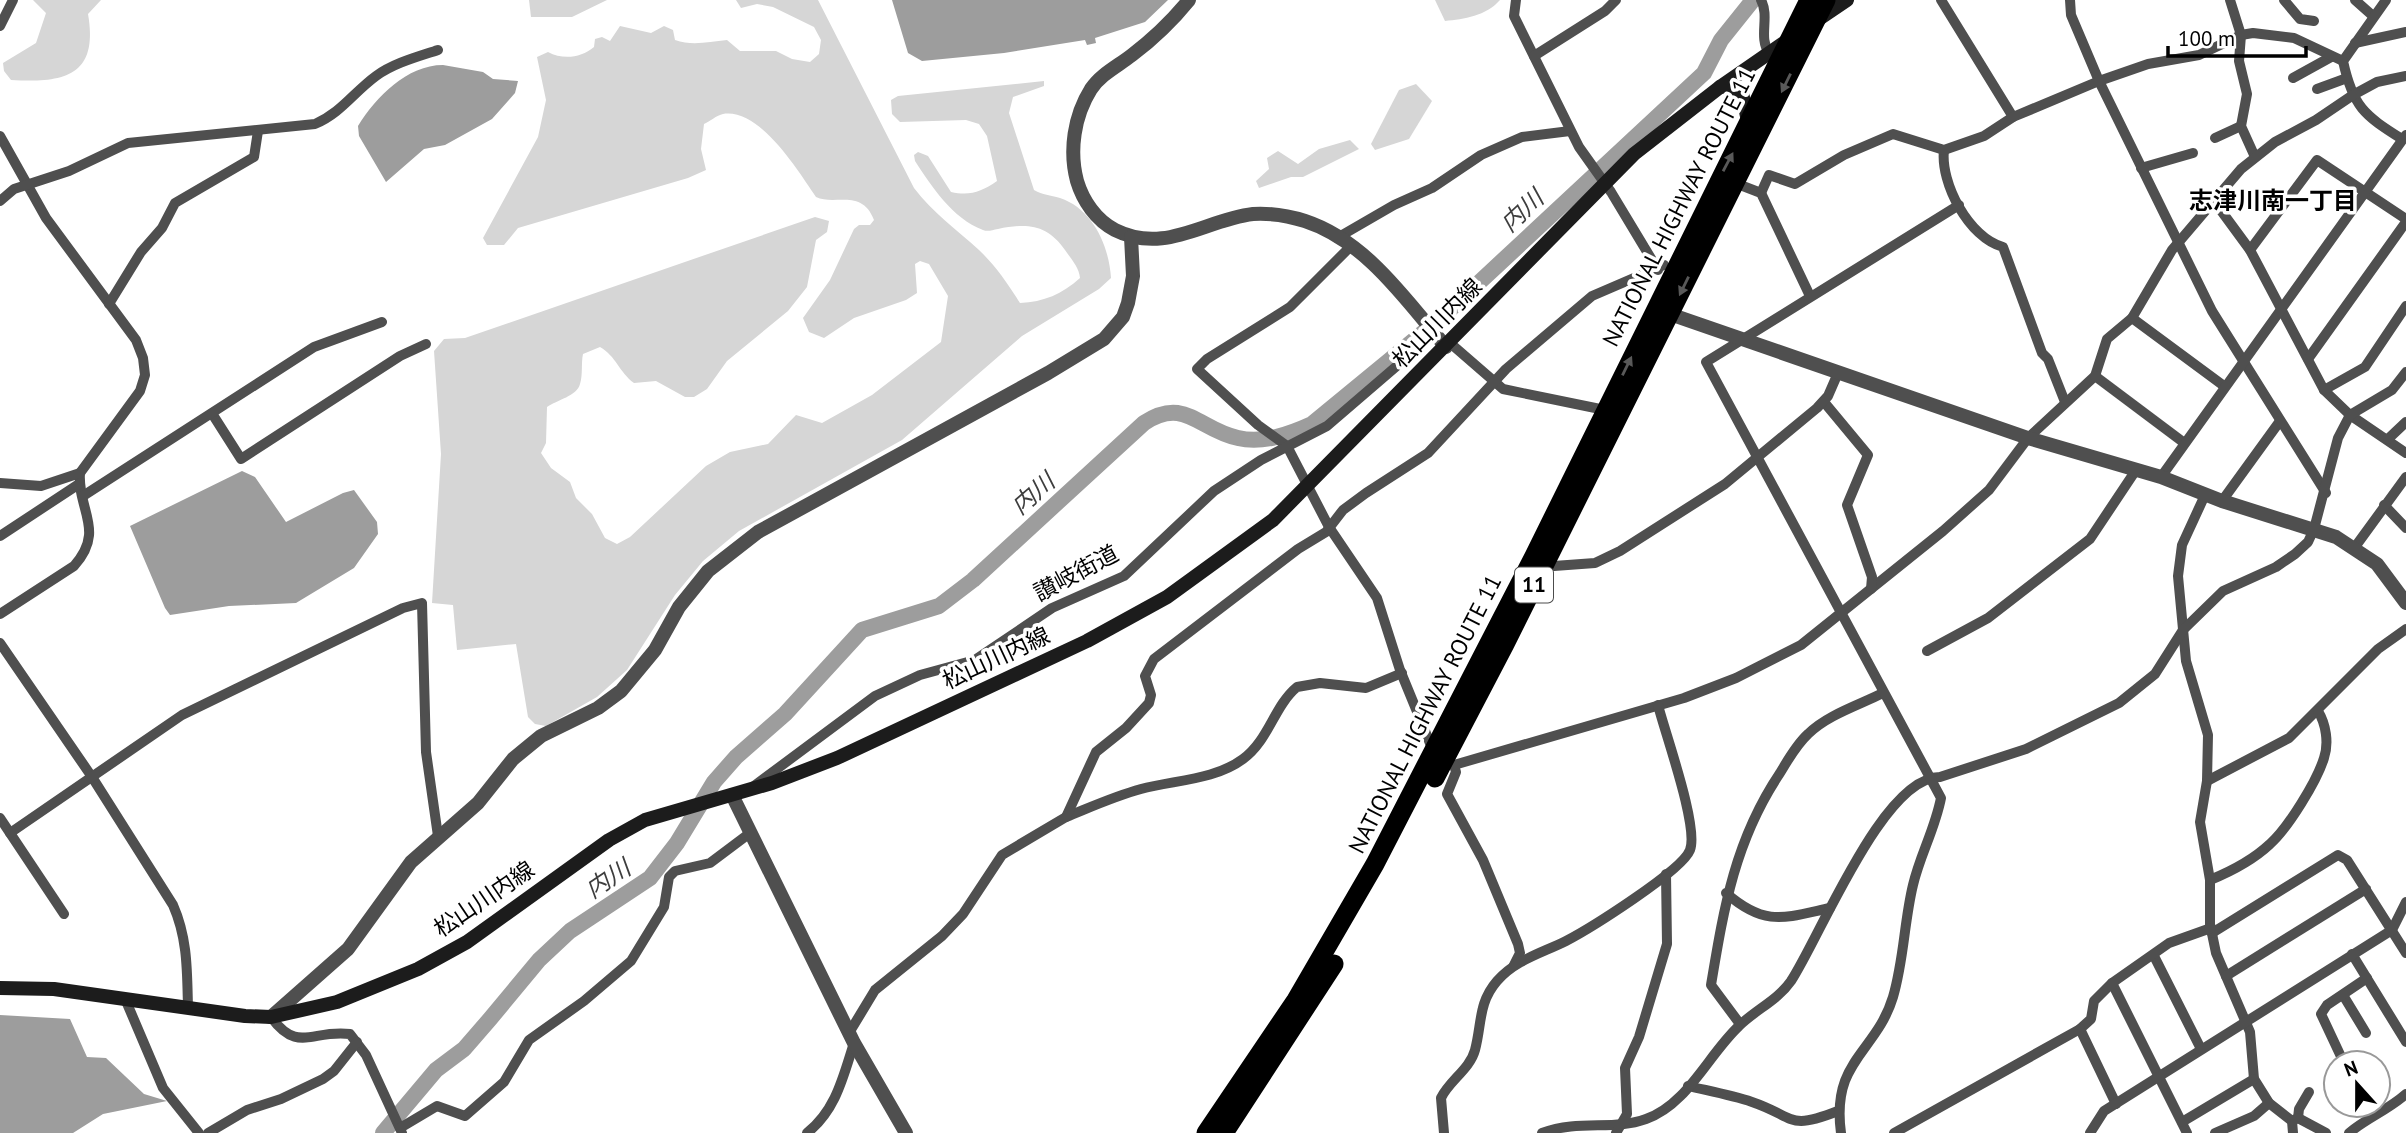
<svg xmlns="http://www.w3.org/2000/svg" width="2406" height="1133" font-family="'PT Sans','Noto Sans JP',sans-serif">
<style>
.green{fill:#d6d6d6}
.water{fill:#9d9d9d}
.lines{fill:none;stroke-linecap:round;stroke-linejoin:round}
.river{stroke:#9d9d9d;stroke-width:16}
.minor{stroke:#4f4f4f;stroke-width:10}
.tertiary{stroke:#4f4f4f;stroke-width:14}
.secondary{stroke:#1c1c1c;stroke-width:14}
.trunk{stroke:#000;stroke-width:19}
.oneway{fill:#595959}
.labels{text-anchor:middle;stroke-width:7;stroke-linejoin:round;paint-order:stroke}
.shield{fill:#fff;stroke:#4c4c4c;stroke-width:2}
.shield-label{font-size:21px;font-weight:bold;fill:#000}
.street-label{font-size:23px;fill:#000;stroke:#fff}
.neighbourhood-label{font-size:24px;font-weight:bold;fill:#000;stroke:#fff}
.water-label{font-size:24px;font-style:italic;fill:#3e3e3e;stroke:#fff}
</style>
<rect width="100%" height="100%" fill="#fff"/>
<g class="green">
<path d="M33,0H101L88,14C99,77 63,83 11,80L4,71L3,63L36,43L46,13Z"/>
<path d="M529,0H607L572,17H531Z"/>
<path d="M736,0H818L914,188C933,213 956,229 979,250C995,265 1008,284 1020,303C1044,302 1062,294 1080,278C1079,267 1071,259 1065,250C1047,224 1027,223 998,229C992,230 988,232 983,230C952,218 932,187 915,161L914,155L918,152L928,156L951,192C970,196 981,192 997,181L987,136L979,124L966,120L900,122L892,114L891,100L898,96L1044,81V86L1013,97L1009,113L1034,190C1043,195 1050,195 1060,198C1093,209 1109,246 1111,278L1099,289L1022,336L902,440L739,531L703,561L675,595L627,670L597,697L546,726L535,724L528,717L516,644L457,650L453,605L432,603L441,454L434,351L444,339L465,338L815,217L829,221L827,232L816,240L807,287L788,311L727,361L707,389L694,397H685L656,381L634,383C619,372 616,356 600,347L583,354C581,363 583,375 580,384C577,396 557,400 547,407L546,443L541,453L551,468L570,482L576,498L592,514L605,538L617,544L630,537L706,466L730,452L768,444L796,415L822,423L872,395L941,342L948,296L929,264L920,261L915,264L917,293L906,300L854,318L824,338L809,332L803,318L830,280L854,229L859,225H870L874,220C862,188 834,206 816,197C798,171 760,108 723,114C717,115 709,122 704,124L701,149L706,170L688,178L518,228L504,245H487L483,238L538,137L546,100L537,57L548,52C563,60 581,58 594,47L595,39L602,37L610,41L620,26L651,33L664,26L673,30L675,40C692,46 708,42 727,40L740,51H776L792,59L810,62L819,54L821,40L814,27L773,7L757,4L741,8Z"/>
<path d="M1435,0H1500C1486,16 1464,19 1445,21Z"/>
<path d="M1416,84L1432,101L1409,139L1375,150L1371,144L1399,90Z"/>
<path d="M1350,140L1359,149L1303,177H1291L1259,188L1256,181L1269,169L1267,158L1278,151L1298,164L1319,149Z"/>
</g>
<g class="water">
<path d="M892,0H1168L1145,22L1095,38L1096,43L1087,45L1085,40L1004,53L922,61L908,53Z"/>
<path d="M443,65L483,72L493,79L518,81L515,93L492,119L445,145L424,149L386,182L359,136L358,126C376,97 407,65 443,65Z"/>
<path d="M242,471L255,477L286,522L343,493L354,490L377,522L378,534L354,568L296,603L229,606L170,615L165,608L130,526Z"/>
<path d="M0,1015L70,1019L87,1057L106,1058L144,1094L167,1101L103,1114L73,1133H0Z"/>
</g>
<g class="lines">
<path class="river" d="M383,1133L436,1070L464,1049L490,1019L539,960L570,931L650,878L677,843L714,782L736,757L785,714L862,630L939,606L973,580L1144,423C1185,396 1199,430 1238,438C1263,444 1290,434 1312,424L1441,318L1704,73L1721,40L1753,0"/>
<g class="minor">
<path d="M1516,0L1514,16L1579,147L1611,192L1658,270"/>
<path d="M1761,0C1770,17 1758,37 1769,53"/>
<path d="M1941,0L2013,117"/>
<path d="M2070,0L2071,15L2099,81L2212,311L2326,493"/>
<path d="M2230,0L2241,35L2239,61L2247,94L2241,126L2255,157"/>
<path d="M2284,0L2300,19L2314,21"/>
<path d="M2355,0L2373,16"/>
<path d="M2386,0L2343,61C2353,107 2364,115 2402,139"/>
<path d="M0,26L13,0"/>
<path d="M2355,43L2406,32"/>
<path d="M1534,56L1605,11L1616,0"/>
<path d="M2293,78L2331,57"/>
<path d="M2317,89L2347,78"/>
<path d="M0,136L46,218L136,340L143,358L145,375L140,391L80,473C77,510 106,530 74,566L0,614"/>
<path d="M2215,138L2241,126"/>
<path d="M1944,150C1940,183 1969,238 2003,247L2042,353L2048,359L2065,402"/>
<path d="M2141,168L2193,153"/>
<path d="M1735,183L1761,193L1810,296"/>
<path d="M1761,193L1769,175L1795,184L1844,155L1893,134L1944,150L1984,136L2013,117L2099,81L2148,64L2199,55L2241,35L2253,33L2294,38L2343,61"/>
<path d="M0,201L14,189L69,171L128,143L315,124C341,113 354,92 376,76C394,63 417,57 438,50"/>
<path d="M2214,201L2250,250L2324,390L2350,415L2406,453"/>
<path d="M1337,238L1394,205L1432,188L1481,155L1522,137L1570,131"/>
<path d="M1351,246L1290,307L1207,359L1197,369L1258,425L1287,446L1329,527L1377,598L1400,670L1434,753L1454,765L1684,698L1736,678L1801,645L1943,531L1989,490L2028,438L2095,376L2107,339L2132,318L2172,250L2241,169L2275,142L2316,120L2353,95L2377,82L2406,76"/>
<path d="M2250,250L2317,160L2406,219"/>
<path d="M109,304L141,252L162,228L175,203L254,157L258,131"/>
<path d="M2132,318L2224,386"/>
<path d="M1450,343L1503,389L1605,410"/>
<path d="M2308,359L2406,222"/>
<path d="M2095,376L2183,442"/>
<path d="M2324,390L2365,367L2406,306"/>
<path d="M1824,402L1868,455L1847,505L1872,577L1871,589"/>
<path d="M213,415L241,459L400,356L426,344"/>
<path d="M2388,439L2406,422"/>
<path d="M2161,477L2406,135"/>
<path d="M0,483L41,486L80,473"/>
<path d="M2205,495L2182,545L2178,576L2186,661L2208,735L2207,781L2200,822L2210,880V924L2216,953L2250,1032L2254,1079L2269,1103L2292,1121L2293,1133"/>
<path d="M83,496L314,347L382,322"/>
<path d="M2222,501L2280,421"/>
<path d="M2384,505L2406,528"/>
<path d="M0,536L79,484"/>
<path d="M2355,547L2406,477"/>
<path d="M1543,561L1554,566L1595,563L1620,551L1725,484L1817,408L1828,396L1838,373"/>
<path d="M0,643L92,777L173,905C188,939 187,972 188,1008"/>
<path d="M1927,651L1988,618L2090,539L2136,470"/>
<path d="M1454,765L1456,772L1447,794L1483,860L1518,944L1520,953L1514,965"/>
<path d="M2207,781L2289,738L2378,649L2406,629"/>
<path d="M754,786L875,696L920,675L975,660L1052,608L1124,576L1214,491L1261,460L1327,426L1434,334"/>
<path d="M1066,817C1091,807 1115,796 1141,789C1174,780 1215,780 1243,759C1269,740 1274,706 1297,687L1320,683L1366,688L1402,673"/>
<path d="M0,818L64,914"/>
<path d="M10,833L182,715L403,608L422,603L426,752L438,836"/>
<path d="M2210,880C2232,871 2253,860 2270,844C2288,828 2317,781 2324,758C2329,743 2326,724 2318,711"/>
<path d="M1726,893C1765,927 1784,918 1830,908"/>
<path d="M2212,933L2338,855L2347,860L2406,953"/>
<path d="M2352,954L2406,1042"/>
<path d="M2154,956L2201,1049"/>
<path d="M2226,976L2366,889"/>
<path d="M2112,983L2187,1133"/>
<path d="M2343,995L2366,1033"/>
<path d="M126,1001L163,1088L199,1133"/>
<path d="M271,1017C298,1054 312,1029 350,1034L366,1055L402,1133"/>
<path d="M1740,1024L1711,985C1724,907 1735,840 1780,773C1788,760 1796,745 1808,734C1827,715 1859,705 1883,693"/>
<path d="M849,1033L875,990L942,936L963,914L1002,855L1066,817L1096,752L1126,728L1149,703L1151,695L1145,676L1154,659L1298,549L1326,532L1343,510L1366,493L1428,453L1506,369L1592,296L1664,265"/>
<path d="M2344,1063L2321,1014L2327,1005L2367,978"/>
<path d="M1688,1086C1709,1091 1731,1095 1752,1102C1796,1117 1787,1131 1838,1111"/>
<path d="M2116,1104L2080,1029L2091,1019L2094,1001L2112,983L2169,943L2211,928"/>
<path d="M2298,1118L2299,1109L2309,1092"/>
<path d="M2292,1121L2298,1118L2326,1133"/>
<path d="M2182,1122L2254,1079"/>
<path d="M400,1128L437,1106L465,1116L504,1082L529,1040L584,1001L631,961L664,907L669,877L675,871L710,863L750,833"/>
<path d="M208,1133L247,1110L281,1099L323,1079L334,1071L357,1042"/>
<path d="M807,1133C836,1110 843,1077 854,1043"/>
<path d="M1444,1133L1441,1098C1449,1081 1470,1069 1475,1050C1482,1024 1478,1003 1497,981C1515,960 1542,953 1566,941C1589,929 1682,871 1690,850C1699,827 1665,733 1658,705"/>
<path d="M1542,1133C1580,1119 1613,1131 1646,1119C1687,1105 1708,1055 1739,1026C1755,1010 1778,1000 1791,981C1821,935 1883,777 1940,777L2026,749L2119,703L2155,674L2183,630L2223,591L2276,567L2295,554L2308,542L2314,529L2338,438L2350,415L2392,390L2406,372"/>
<path d="M1616,1133L1627,1114L1625,1068L1639,1037L1667,944L1666,874"/>
<path d="M1841,1133C1831,1060 1876,1053 1893,997C1904,960 1904,922 1913,885C1920,855 1935,829 1941,798L1706,362L1959,205"/>
<path d="M1894,1133L2080,1029"/>
<path d="M2090,1133L2104,1111L2392,930L2406,902"/>
<path d="M2215,1133L2254,1116L2269,1103"/>
<path d="M2349,1133C2367,1118 2388,1110 2406,1094"/>
</g>
<g class="tertiary">
<path d="M1189,0C1172,21 1153,39 1132,55C1118,66 1101,74 1091,89C1074,116 1069,151 1077,181C1083,201 1096,220 1115,230C1165,255 1204,220 1253,214C1270,213 1289,216 1305,221C1366,241 1406,300 1446,347"/>
<path d="M1661,311L2028,438L2161,477L2222,501L2336,537L2377,564L2406,603"/>
<path d="M732,795L854,1043L906,1133"/>
<path d="M271,1017L348,949L411,862L478,803L513,759L541,736L598,708L621,691L655,650L679,607L708,571L758,532L1048,373L1104,339L1123,317L1128,303L1133,276L1131,237"/>
</g>
<g class="secondary">
<path d="M1816,21L1847,0"/>
<path d="M1720,87L1728,86L1742,93L1748,121"/>
<path d="M0,988L54,989L245,1016L271,1017L337,1002L418,969L467,942L609,840L645,820L772,783L837,758L1087,641L1167,597L1273,520L1634,154L1720,87L1788,40"/>
</g>
<g class="trunk">
<path d="M1435,778L1505,644L1826,0"/>
<path d="M1206,1133L1296,1000L1375,864L1534,556L1809,0"/>
<path d="M1224,1133L1334,964"/>
</g>
</g>
<defs><path id="oneway-solid" d="M-6-.8H1V-3.2L6.5 0L1 3.2V.8H-6Z" transform="scale(1.75)"/></defs>
<g class="oneway">
<use href="#oneway-solid" transform="translate(1786 83) rotate(116)"/>
<use href="#oneway-solid" transform="translate(1728 162) rotate(-62)"/>
<use href="#oneway-solid" transform="translate(1684 286) rotate(116)"/>
<use href="#oneway-solid" transform="translate(1627 366) rotate(-64)"/>
</g>
<g class="labels">
<rect class="shield" x="1515" y="567.5" width="38" height="35" rx="5"/>
<g class="shield-label">
<text x="1534" y="592">11</text>
</g>
<g class="street-label">
<text transform="translate(1679 207) rotate(-63)" y="8">NATIONAL HIGHWAY ROUTE 11</text>
<text transform="translate(1437 323) rotate(-45)" y="8">松山川内線</text>
<text transform="translate(1076 573) rotate(-28)" y="8">讃岐街道</text>
<text transform="translate(996 658) rotate(-25)" y="8">松山川内線</text>
<text transform="translate(1425 714) rotate(-63)" y="8">NATIONAL HIGHWAY ROUTE 11</text>
<text transform="translate(484 899) rotate(-34)" y="8">松山川内線</text>
</g>
<g class="neighbourhood-label">
<text x="2273" y="209">志津川南一丁目</text>
</g>
<g class="water-label">
<text transform="translate(1522 211) rotate(-43)" y="8">内川</text>
<text transform="translate(1033 494) rotate(-41)" y="8">内川</text>
<text transform="translate(608 879) rotate(-34)" y="8">内川</text>
</g>
</g>
<g transform="translate(2357 1084) rotate(339)"><circle r="33" fill="#ffffff" stroke="#999999" stroke-width="2"/>
<path d="M0-5L12 26L0 18L-12 26Z" fill="#000000"/>
<text y="-10" font-size="19" font-weight="bold" text-anchor="middle" fill="#000000">N</text>
</g>
<path d="M2168 46v10h138v-10" fill="none" stroke="#000000" stroke-width="3.5"/>
<text x="2178" y="46" font-size="21" fill="#000000" stroke="#ffffff" stroke-width="5" paint-order="stroke">100 m</text>
</svg>
